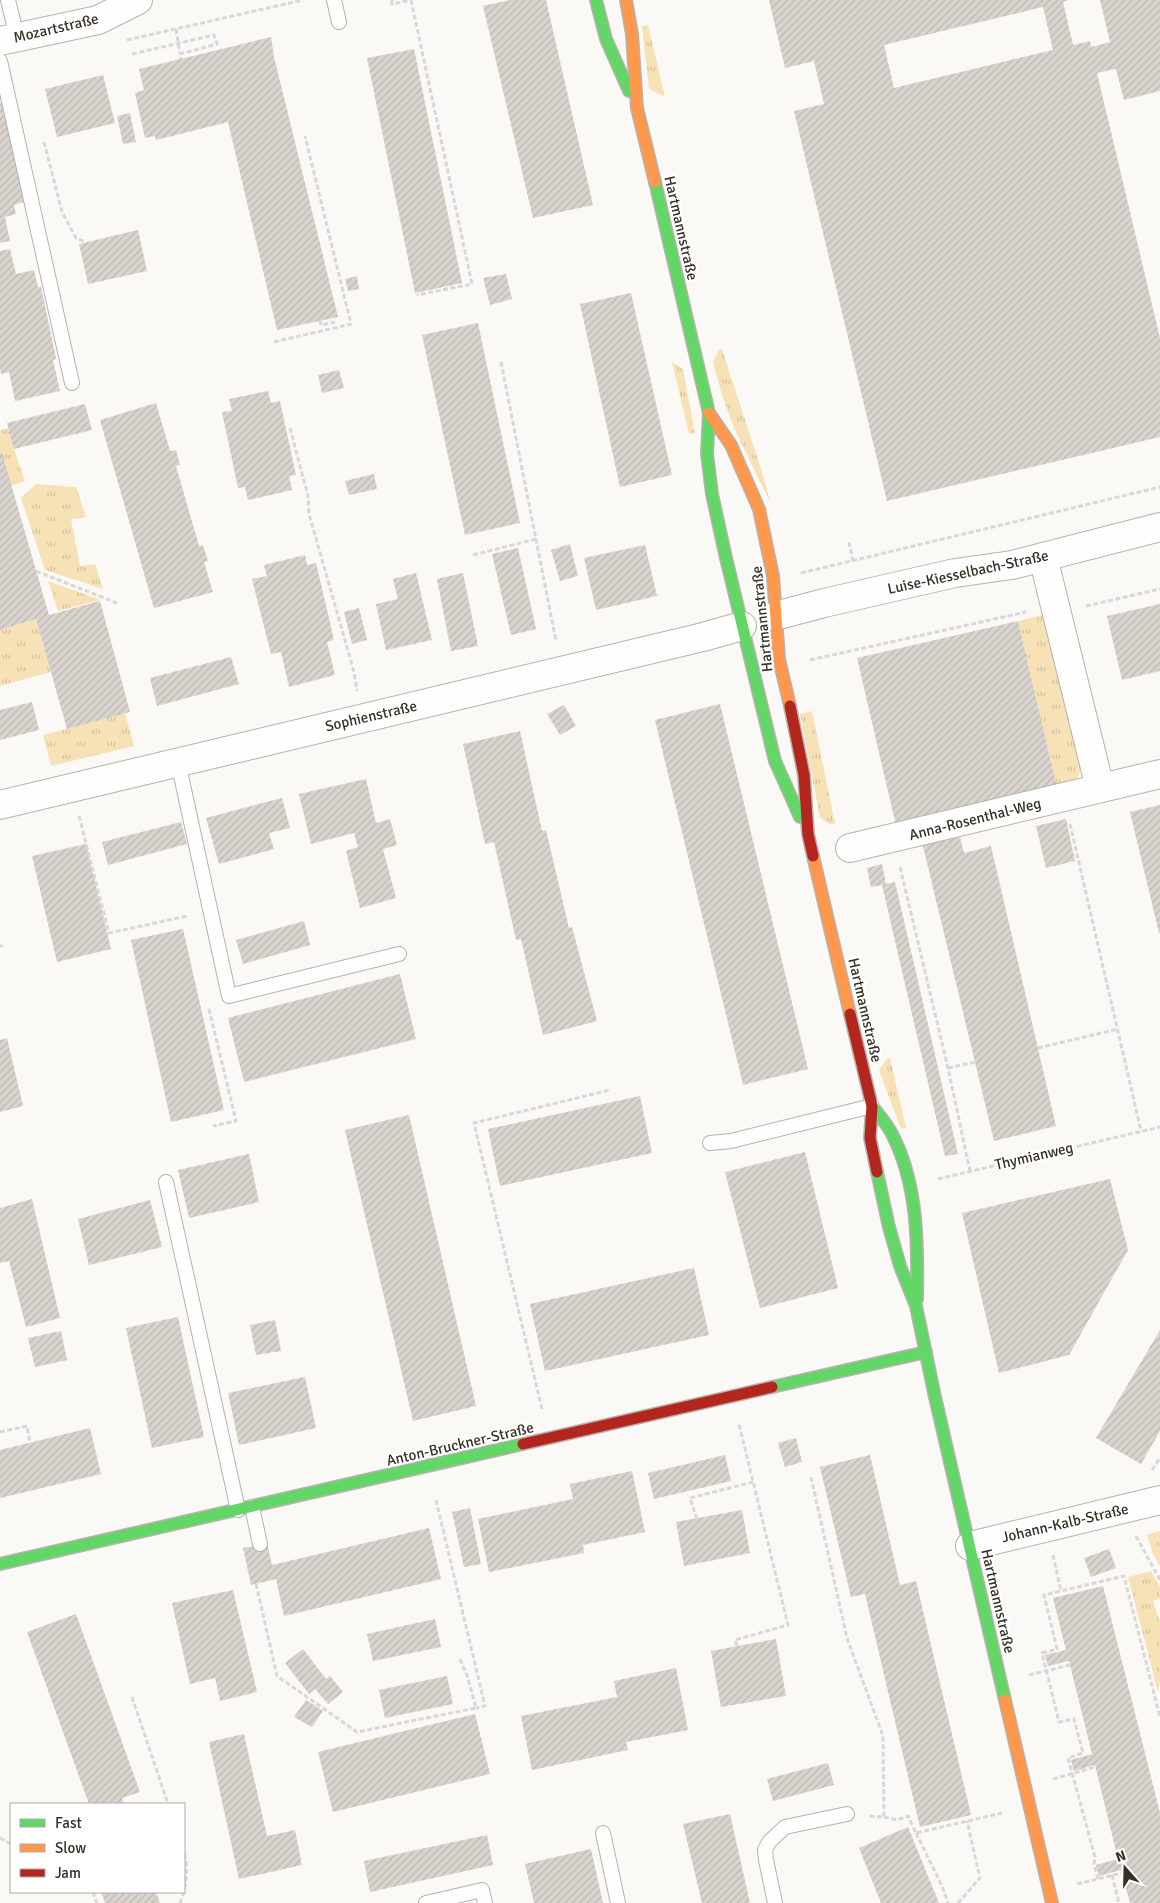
<svg xmlns="http://www.w3.org/2000/svg" width="1160" height="1903" font-family="Signika,sans-serif">
<style>
.grass{fill:url(#grass-tufts)}
.building{fill:url(#building-hatch);fill-rule:evenodd}
.lines{fill:none;stroke-linecap:round;stroke-linejoin:round}
.lane-casing{stroke:#b6b2ac;stroke-width:16}
.street-casing{stroke:#b6b2ac;stroke-width:30}
.fast-casing{stroke:#b6b2ac;stroke-width:14}
.slow-casing{stroke:#b6b2ac;stroke-width:14}
.jam-casing{stroke:#b6b2ac;stroke-width:14}
.path{stroke:#d9d8d7;stroke-width:3;stroke-dasharray:5 2.5;stroke-linecap:butt}
.lane{stroke:#fefefe;stroke-width:14}
.street{stroke:#fefefe;stroke-width:28}
.fast{stroke:#63d668;stroke-width:11}
.slow{stroke:#ff974d;stroke-width:11}
.jam{stroke:#b3261e;stroke-width:11}
.labels{text-anchor:middle;stroke-width:4.5;stroke-linejoin:round;paint-order:stroke}
.street-label{font-size:15px;fill:#353024;stroke:#fff}
</style>
<defs>
<pattern id="grass-tufts" width="24" height="20" patternUnits="userSpaceOnUse" patternTransform="scale(1.25)"><rect width="24" height="20" fill="#f7e2b7"/><path d="M3 7l-1-3M5 7V3M7 7l1-3M15 17l-1-3M17 17v-4M19 17l1-3" fill="none" stroke="#d4c29d"/></pattern>
<pattern id="building-hatch" width="6" height="6" patternUnits="userSpaceOnUse" patternTransform="scale(1.25)"><rect width="6" height="6" fill="#d9d5ce"/><path d="M-1 1l2-2M0 6l6-6M5 7l2-2" fill="none" stroke="#bbb7b1"/></pattern>
</defs>
<rect width="100%" height="100%" fill="#fbf9f6"/>
<g class="grass">
<path d="M648,25L665,97L649,89L642,26Z"/>
<path d="M722,349L762,472L770,502L734,428L722,395L713,362L719,350Z"/>
<path d="M672,362L683,369L695,433L689,434Z"/>
<path d="M9,428L14,449L25,481L11,486L1,454H0V430Z"/>
<path d="M36,484L76,487L86,517L71,519L80,566L95,564L103,589L45,570L21,498Z"/>
<path d="M48,581L101,600L58,611Z"/>
<path d="M1047,614L1082,765L1077,780L1058,792L1018,621Z"/>
<path d="M36,619L51,672L0,686V630Z"/>
<path d="M812,711L835,824H830L820,818L800,714Z"/>
<path d="M125,713L134,746L51,766L43,735Z"/>
<path d="M890,1058L906,1128L901,1129L879,1070L887,1059Z"/>
<path d="M1160,1531V1567L1153,1554L1147,1535Z"/>
<path d="M1151,1571L1160,1587V1599L1153,1601L1160,1622V1680L1158,1692L1128,1577Z"/>
</g>
<g class="building">
<path d="M510,0H546L593,205L533,218L483,6Z"/>
<path d="M769,0H1069L1063,2L1073,45L1090,41L1091,47L1110,42L1100,0H1160V91L1124,100L1116,69L1097,73L1160,338V437L887,501L794,111L824,104L814,61L785,68ZM1043,7L1053,50L894,88L884,45Z"/>
<path d="M271,37L274,57L338,317L277,330L228,122L156,140L155,136L145,138L135,93L144,90L139,69Z"/>
<path d="M414,49L462,283L415,293L367,58Z"/>
<path d="M103,75L115,123L57,137L45,89Z"/>
<path d="M0,103H2L24,202L14,205L16,214L5,217L10,241L0,243Z"/>
<path d="M130,113L136,142L123,144L117,116Z"/>
<path d="M138,230L147,271L88,284L79,244Z"/>
<path d="M10,249L16,274L34,270L38,287H41L55,353L56,359L53,360L60,391L15,401L9,372L1,374L0,369V251Z"/>
<path d="M506,274L512,299L490,305L483,278Z"/>
<path d="M357,276L359,289L348,291L345,279Z"/>
<path d="M631,293L672,475L620,487L580,304Z"/>
<path d="M478,323L520,523L465,535L422,335Z"/>
<path d="M339,370L344,388L322,393L318,375Z"/>
<path d="M268,391L271,403L280,401L296,475L289,476L292,490L248,500L245,487L238,488L222,412L232,411L229,399Z"/>
<path d="M156,403L170,451L176,450L180,465L176,466L199,546L203,545L208,561L204,562L213,592L154,608L100,420Z"/>
<path d="M85,404L92,430L14,449L7,423Z"/>
<path d="M2,453L49,615L100,601L130,712L67,729L36,619L0,630V454Z"/>
<path d="M374,474L377,489L349,495L345,481Z"/>
<path d="M570,544L578,576L560,581L551,550Z"/>
<path d="M645,545L657,596L596,610L584,558Z"/>
<path d="M518,548L536,629L511,635L492,554Z"/>
<path d="M305,555L307,565L316,563L334,640L327,642L335,675L289,687L281,652L271,654L252,579L267,576L264,565Z"/>
<path d="M416,573L432,640L386,650L376,604L398,599L393,579Z"/>
<path d="M463,573L478,646L451,651L437,579Z"/>
<path d="M1160,604V671L1122,680L1107,616Z"/>
<path d="M359,608L367,640L352,644L344,612Z"/>
<path d="M1018,621L1058,792L897,830L857,658Z"/>
<path d="M231,657L239,684L157,706L150,678Z"/>
<path d="M32,702L39,730L0,740V710Z"/>
<path d="M720,704L808,1069L743,1085L655,720Z"/>
<path d="M564,705L576,726L560,735L547,714Z"/>
<path d="M520,731L542,831L546,830L569,928L572,927L597,1021L543,1035L521,939L516,940L494,842L485,844L463,744Z"/>
<path d="M366,779L376,823L390,819L397,845L383,849L396,898L360,908L346,851L358,847L354,833L311,844L299,794Z"/>
<path d="M282,798L290,828L269,833L274,849L219,864L206,818Z"/>
<path d="M1160,805V933H1159L1130,812Z"/>
<path d="M1066,819L1075,861L1046,868L1036,826Z"/>
<path d="M181,822L187,844L108,865L102,842Z"/>
<path d="M959,833L964,853L991,846L1056,1126L994,1141L922,842Z"/>
<path d="M86,844L111,949L57,962L32,856Z"/>
<path d="M882,864L886,884L895,882L958,1154L945,1156L882,885L871,887L867,868Z"/>
<path d="M304,921L310,945L243,964L236,940Z"/>
<path d="M183,929L224,1110L171,1122L131,940Z"/>
<path d="M400,974L416,1039L244,1082L228,1018Z"/>
<path d="M7,1038L23,1106L0,1112V1040Z"/>
<path d="M640,1096L652,1153L500,1186L488,1129Z"/>
<path d="M409,1115L476,1406L413,1421L345,1130Z"/>
<path d="M805,1152L838,1288L760,1308L725,1172Z"/>
<path d="M249,1154L259,1202L189,1218L178,1170Z"/>
<path d="M1110,1179L1128,1250L1069,1355L999,1373L962,1213Z"/>
<path d="M32,1199L60,1318L26,1327L9,1261L0,1263V1208Z"/>
<path d="M150,1200L162,1247L89,1265L78,1219Z"/>
<path d="M694,1268L709,1335L545,1371L530,1304Z"/>
<path d="M178,1317L204,1437L152,1448L126,1328Z"/>
<path d="M275,1320L281,1351L256,1355L250,1325Z"/>
<path d="M1160,1330V1431L1141,1464L1096,1438Z"/>
<path d="M61,1331L67,1360L35,1367L28,1338Z"/>
<path d="M305,1377L316,1428L239,1445L228,1393Z"/>
<path d="M90,1428L101,1474L0,1498V1450Z"/>
<path d="M796,1438L802,1462L785,1467L778,1443Z"/>
<path d="M725,1455L731,1481L654,1499L648,1473Z"/>
<path d="M870,1455L900,1585L916,1581L971,1815L920,1827L865,1594L851,1597L820,1467Z"/>
<path d="M632,1471L645,1532L583,1545L584,1553L489,1572L478,1519L573,1499L570,1484Z"/>
<path d="M470,1508L481,1564L464,1567L452,1512Z"/>
<path d="M742,1510L750,1553L684,1566L676,1522Z"/>
<path d="M429,1528L441,1579L284,1616L276,1579L251,1585L243,1548L267,1543L272,1565Z"/>
<path d="M1109,1549L1116,1568L1091,1577L1084,1558Z"/>
<path d="M1103,1586L1160,1813V1903H1130L1121,1870L1099,1876L1096,1865L1118,1859L1095,1765L1074,1771L1071,1760L1092,1754L1069,1661L1048,1666L1045,1655L1066,1650L1053,1598Z"/>
<path d="M233,1590L257,1692L220,1701L215,1678L190,1684L172,1603Z"/>
<path d="M76,1614L140,1792L122,1798L124,1804H89L27,1632Z"/>
<path d="M435,1619L441,1647L373,1661L367,1634Z"/>
<path d="M776,1639L786,1696L721,1707L711,1651Z"/>
<path d="M303,1649L326,1679L330,1676L343,1692L328,1704L315,1689L309,1694L285,1663Z"/>
<path d="M676,1668L688,1730L626,1742L628,1750L532,1770L521,1716L617,1697L614,1681Z"/>
<path d="M447,1676L453,1704L385,1718L379,1690Z"/>
<path d="M306,1700L323,1711L312,1727L294,1717Z"/>
<path d="M475,1714L490,1774L333,1812L318,1752Z"/>
<path d="M244,1734L267,1836L295,1830L302,1865L239,1879L209,1742Z"/>
<path d="M828,1763L834,1785L773,1801L767,1779Z"/>
<path d="M730,1814L750,1903H702L683,1824Z"/>
<path d="M908,1827L939,1903H881L859,1848Z"/>
<path d="M487,1835L493,1865L370,1892L364,1861Z"/>
<path d="M591,1849L603,1903H534L525,1864Z"/>
<path d="M101,1892H156L160,1903H105Z"/>
</g>
<g class="lines">
<g class="lane-casing">
<g id="lane">
<path d="M8,0L17,37"/>
<path d="M334,0L339,22"/>
<path d="M0,61L72,383"/>
<path d="M178,762L229,996L399,954"/>
<path d="M710,1143L731,1141L872,1106"/>
<path d="M166,1182L238,1510"/>
<path d="M252,1507L260,1544"/>
<path d="M603,1833L618,1903"/>
<path d="M426,1903L482,1890L485,1903"/>
<path d="M775,1903L766,1860L765,1850L769,1842L785,1827L847,1814"/>
</g>
</g>
<g class="street-casing">
<g id="street">
<path d="M0,41L98,20L138,0"/>
<path d="M1043,557L1100,788"/>
<path d="M775,616L824,603L955,573L1012,565L1160,527"/>
<path d="M0,805L703,637L742,626"/>
<path d="M850,848L1160,774"/>
<path d="M970,1546L1160,1500"/>
</g>
</g>
<g class="fast-casing">
<g id="fast">
<path d="M596,0L606,39L629,91"/>
<path d="M655,182L709,413L707,454L712,494L726,558L775,761L800,817"/>
<path d="M872,1106C879,1115 887,1124 892,1134C918,1184 918,1244 917,1299"/>
<path d="M877,1172L889,1227L900,1266L916,1306L935,1397L1005,1700"/>
<path d="M772,1387L926,1352"/>
<path d="M0,1564L523,1444"/>
</g>
</g>
<g class="slow-casing">
<g id="slow">
<path d="M626,0L632,34L637,108L655,182"/>
<path d="M709,413L731,445L759,509L773,576L779,659L790,706"/>
<path d="M813,856L850,1014"/>
<path d="M1005,1700L1052,1903"/>
</g>
</g>
<g class="jam-casing">
<g id="jam">
<path d="M790,706L804,775L808,834L813,856"/>
<path d="M850,1014L872,1106L870,1138L877,1172"/>
<path d="M523,1444L772,1387"/>
</g>
</g>
<g class="path">
<path d="M392,0V4L411,0"/>
<path d="M411,0L472,284L417,295"/>
<path d="M176,29L180,54"/>
<path d="M127,40L303,0"/>
<path d="M132,54L214,35L217,44L180,54L181,59"/>
<path d="M44,142L62,212L76,238L86,242"/>
<path d="M320,320L321,325L335,322"/>
<path d="M274,342L351,324L305,136"/>
<path d="M501,362L556,641"/>
<path d="M290,428L308,496L309,514L354,672L357,691"/>
<path d="M849,542L853,561"/>
<path d="M473,555L536,539"/>
<path d="M36,571L117,603"/>
<path d="M801,573L1160,487"/>
<path d="M1086,606L1160,589"/>
<path d="M810,660L1026,612"/>
<path d="M79,816L109,933L187,916V918"/>
<path d="M1070,824L1141,1131"/>
<path d="M900,867L948,1068L970,1171"/>
<path d="M0,946H3"/>
<path d="M209,1009L236,1121L213,1126"/>
<path d="M1038,1048L1118,1029"/>
<path d="M948,1068L975,1062"/>
<path d="M938,1179L1160,1127"/>
<path d="M542,1409L474,1123L610,1090"/>
<path d="M0,1432L27,1426L30,1443"/>
<path d="M1152,1470L1160,1458"/>
<path d="M811,1477L847,1638L883,1736L884,1817L868,1816"/>
<path d="M436,1500L485,1706L476,1708"/>
<path d="M697,1519L690,1498L753,1482"/>
<path d="M1136,1536L1160,1580"/>
<path d="M1053,1555L1061,1591"/>
<path d="M256,1584L277,1676L357,1732L476,1708L467,1675L459,1657"/>
<path d="M737,1646L735,1640L788,1625L739,1424"/>
<path d="M1029,1675L1070,1665"/>
<path d="M132,1697L168,1804"/>
<path d="M1053,1779L1095,1767"/>
<path d="M884,1817L897,1820L908,1816L916,1833L1002,1813"/>
<path d="M916,1833L942,1886L948,1903"/>
<path d="M0,1838L11,1844"/>
<path d="M1112,1875L1119,1903"/>
<path d="M1098,1879L1094,1864L1095,1857L1068,1758L1083,1753L1074,1719L1059,1722L1042,1653L1057,1649L1044,1595L1124,1576L1160,1717"/>
<path d="M1077,1884L1122,1873"/>
<path d="M93,1892L97,1903"/>
<path d="M180,1903C186,1888 189,1868 184,1852"/>
<path d="M958,1903L980,1878L967,1821"/>
</g>
<use href="#lane" class="lane"/>
<use href="#street" class="street"/>
<use href="#fast" class="fast"/>
<use href="#slow" class="slow"/>
<use href="#jam" class="jam"/>
</g>
<g class="labels">
<g class="street-label">
<text transform="translate(56 28) rotate(-13)" y="5">Mozartstraße</text>
<text transform="translate(681 228) rotate(77)" y="5">Hartmannstraße</text>
<text transform="translate(968 572) rotate(-12)" y="5">Luise-Kiesselbach-Straße</text>
<text transform="translate(762 619) rotate(-96)" y="5">Hartmannstraße</text>
<text transform="translate(371 716) rotate(-13)" y="5">Sophienstraße</text>
<text transform="translate(975 819) rotate(-14)" y="5">Anna-Rosenthal-Weg</text>
<text transform="translate(865 1010) rotate(77)" y="5">Hartmannstraße</text>
<text transform="translate(1034 1156) rotate(-13)" y="5">Thymianweg</text>
<text transform="translate(460 1444) rotate(-13)" y="5">Anton-Bruckner-Straße</text>
<text transform="translate(1065 1523) rotate(-13)" y="5">Johann-Kalb-Straße</text>
<text transform="translate(998 1601) rotate(77)" y="5">Hartmannstraße</text>
</g>
</g>
<rect x="10" y="1803" width="175" height="90" fill="#ffffff" stroke="#aeaca7"/>
<rect x="20" y="1819" width="25" height="8" fill="#63d668" stroke="#aeaca7"/>
<text x="55" y="1828" font-size="15" fill="#353024">Fast</text>
<rect x="20" y="1844" width="25" height="8" fill="#ff974d" stroke="#aeaca7"/>
<text x="55" y="1853" font-size="15" fill="#353024">Slow</text>
<rect x="20" y="1869" width="25" height="8" fill="#b3261e" stroke="#aeaca7"/>
<text x="55" y="1878" font-size="15" fill="#353024">Jam</text>
<g transform="translate(1125 1868) rotate(340)" stroke="#ffffff" stroke-width="4" paint-order="stroke">
<path d="M0-4L9 19L0 12L-9 19Z" fill="#353024"/>
<text y="-8" font-size="14" font-weight="bold" text-anchor="middle" fill="#353024">N</text>
</g>
</svg>
